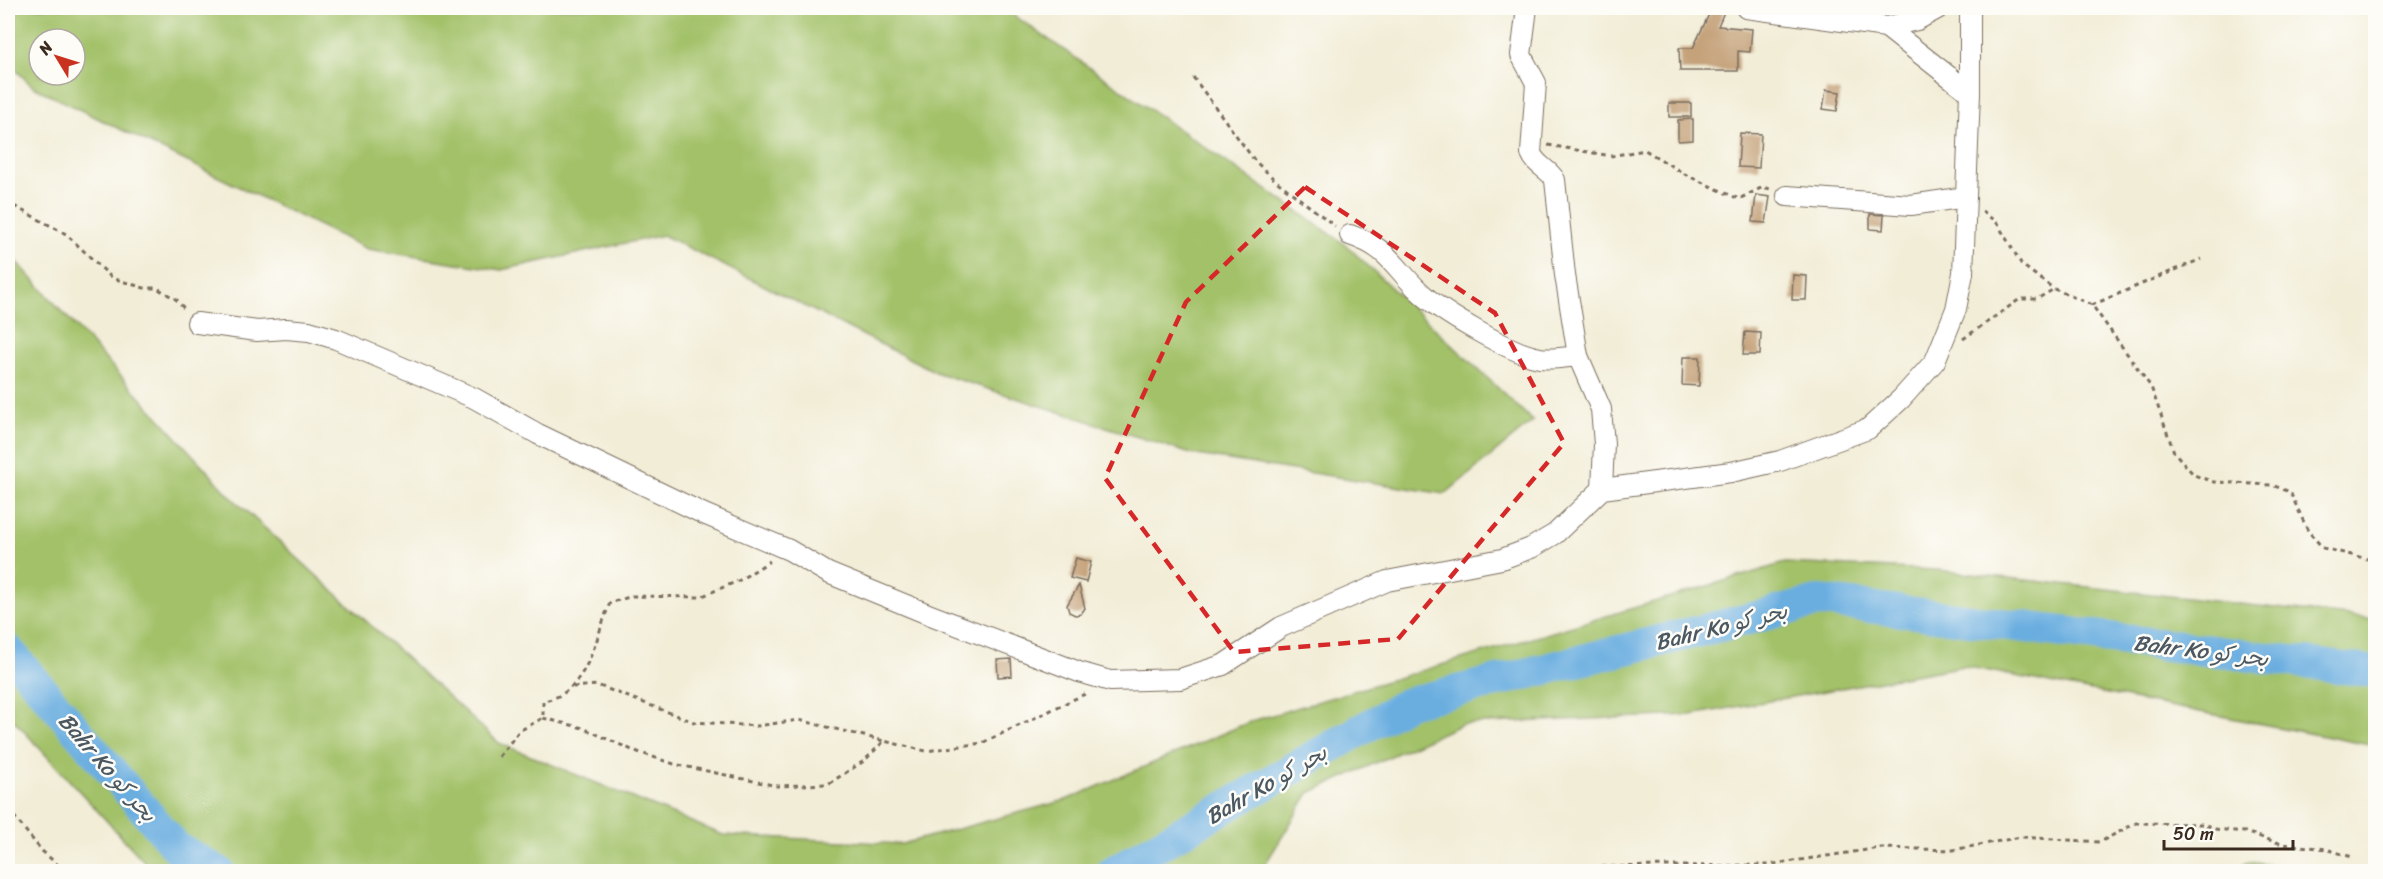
<svg xmlns="http://www.w3.org/2000/svg" width="2383" height="879" font-family="Sriracha,'Playpen Sans Arabic',sans-serif">
<style>
.green{fill:#a2c168;stroke:#6e7643;stroke-width:1.5;fill-rule:evenodd}
.lines{fill:none;stroke-linecap:round;stroke-linejoin:round}
.river{stroke:#6aaee0;stroke-width:32}
.building{fill:#c5a27a}
.street-casing{stroke:#7b6e5f;stroke-width:22}
.path{stroke:#7b6e5f;stroke-width:3;stroke-dasharray:4.5 4.5;stroke-linecap:butt}
.street{stroke:#fff;stroke-width:20}
.marked{fill:none;stroke:#d62828;stroke-width:4.5;stroke-dasharray:12 8;stroke-linejoin:round}
.labels{text-anchor:middle;stroke-width:5;stroke-linejoin:round;paint-order:stroke}
.water-label{font-size:22px;font-style:italic;fill:#4b5862;stroke:#fdfcf7}
</style>
<rect width="100%" height="100%" fill="#fdfcf7"/>
<filter id="ink" filterUnits="userSpaceOnUse"><feTurbulence type="fractalNoise" baseFrequency=".0167" numOctaves="2"/><feDisplacementMap in="SourceGraphic" scale="12" xChannelSelector="R" yChannelSelector="G"/><feConvolveMatrix kernelMatrix="1 2 1 2 8 2 1 2 1" color-interpolation-filters="sRGB"/></filter>
<filter id="wash" filterUnits="userSpaceOnUse"><feTurbulence type="fractalNoise" baseFrequency=".008" numOctaves="4" result="noise"/><feDisplacementMap in="SourceGraphic" scale="24" xChannelSelector="R" yChannelSelector="G"/><feGaussianBlur stdDeviation="1.35" result="paint"/><feColorMatrix in="noise" values="0 0 0 0 0 0 0 0 0 0 0 0 0 0 0 0 0 1.4 0 .05"/><feComposite in="paint" operator="in"/></filter>
<g filter="url(#wash)">
<rect width="100%" height="100%" fill="#f2edd7"/>
<g class="green">
<path d="M8,8H1003L1345,244L1533,421L1445,494L1191,454L938,373L663,235L501,270L367,249L33,87L8,62ZM39,39H75V75H39Z"/>
<path d="M8,252L231,497L499,743L723,835L902,844L1066,800L1252,721L1785,563L1937,570L2375,619V746L1964,666L1691,715L1462,724L1309,793L1261,871H153L8,714Z"/>
<path d="M2249,862L2310,871H2227Z"/>
</g>
<g class="lines">
<g class="river">
<path d="M8,650L177,848L219,872"/>
<path d="M1112,872L1408,703L1821,601L2376,672"/>
</g>
</g>
<g id="blocks">
<g class="building">
<path d="M1712,8L1724,12L1718,26L1752,29L1750,52L1738,51V71H1680L1679,48H1693Z"/>
<path d="M1826,90L1840,92L1837,111L1823,109Z"/>
<rect x="1669" y="103" width="22" height="14"/>
<path d="M1693,119V140L1678,141V120Z"/>
<path d="M1740,133L1761,134L1759,168L1738,167Z"/>
<path d="M1756,195L1770,197L1766,223L1753,222Z"/>
<path d="M1870,214L1884,215L1883,230L1870,229Z"/>
<path d="M1793,275L1807,276L1806,300H1792Z"/>
<path d="M1745,332L1761,333L1760,355H1743Z"/>
<path d="M1683,357H1700L1699,386L1682,385Z"/>
<path d="M1076,558L1091,562L1086,582L1070,578Z"/>
<path d="M1079,585L1085,608L1081,614L1075,615L1069,612L1067,605Z"/>
<path d="M1011,659L1012,676L998,677L997,660Z"/>
</g>
</g>
</g>
<g filter="url(#ink)">
<use href="#blocks" fill-opacity="0" stroke="#7b6e5f" stroke-width="1.5"/>
<g class="lines">
<g class="street-casing">
<g id="street">
<path d="M1527,8L1521,55L1536,83L1531,153C1536,166 1549,169 1555,180L1565,275L1578,356L1601,409L1604,444L1602,489"/>
<path d="M1746,8L1886,27L1917,20L1939,8"/>
<path d="M1886,27L1970,93"/>
<path d="M1787,196L1911,205L1966,197"/>
<path d="M1350,235C1389,248 1392,265 1420,292C1441,312 1512,354 1540,358C1552,360 1566,357 1578,356"/>
<path d="M197,323L257,331L286,329L309,331L336,339L474,398L538,434L704,514L789,550L828,573L928,614L1079,672L1110,681L1180,679L1223,665L1281,627L1387,581L1502,559L1531,548L1555,534L1602,489L1731,472L1780,461L1868,429L1901,399L1935,361L1956,309L1963,273L1970,93V8"/>
</g>
</g>
<g class="path">
<path d="M1193,77L1255,161L1275,180L1335,226"/>
<path d="M1548,145L1611,156L1645,150L1688,176L1739,199L1763,187L1770,189"/>
<path d="M8,200L12,205L66,234L112,278L144,288H157L177,300L186,311"/>
<path d="M1982,211L1997,223L2022,265L2054,289L2092,305L2151,387L2174,452L2194,475L2214,482L2272,485L2290,492L2308,531L2323,548L2376,561"/>
<path d="M2092,305L2201,259"/>
<path d="M1963,339L2020,299H2037L2054,289"/>
<path d="M573,687L597,685L694,722L757,726L799,720L884,741"/>
<path d="M543,718L583,728L632,750L674,764L777,786L828,784L864,761L884,741L926,751L982,743L1087,693"/>
<path d="M499,757L519,731L543,718V701C588,694 595,638 610,603L632,596L700,597L738,581L770,561"/>
<path d="M8,809L42,851L66,872"/>
<path d="M1404,869L1767,865L1880,848L1953,850L2021,837L2100,842L2136,823L2204,824L2215,829L2245,832L2282,844L2326,849L2352,857"/>
</g>
<use href="#street" class="street"/>
</g>
</g>
<path class="marked" d="M1305,187L1495,313L1564,443L1398,639L1234,652L1105,478L1186,302Z"/>
<g class="labels">
<g class="water-label">
<text transform="translate(1721 626) rotate(-14)" y="8">Bahr Ko بحر كو</text>
<text transform="translate(2201 650) rotate(7)" y="8">Bahr Ko بحر كو</text>
<text transform="translate(108 767) rotate(49)" y="8">Bahr Ko بحر كو</text>
<text transform="translate(1266 784) rotate(-30)" y="8">Bahr Ko بحر كو</text>
</g>
</g>
<rect width="2383" height="879" fill="none" stroke="#fdfcf7" stroke-width="30"/>
<g transform="translate(57 57) rotate(308)"><circle r="28" fill="#fdfcf7" stroke="#afa8a0" stroke-width="1.5"/>
<path d="M0-4.5L10 22L0 15L-10 22Z" fill="#c8321e"/>
<text y="-9" font-size="16" font-weight="bold" text-anchor="middle" fill="#3b2a1e">N</text>
</g>
<path d="M2164 840v9h129v-9" fill="none" stroke="#3b2a1e" stroke-width="3"/>
<text x="2173" y="840" font-size="18" fill="#3b2a1e" stroke="#fdfcf7" stroke-width="4.5" paint-order="stroke">50 m</text>
</svg>
